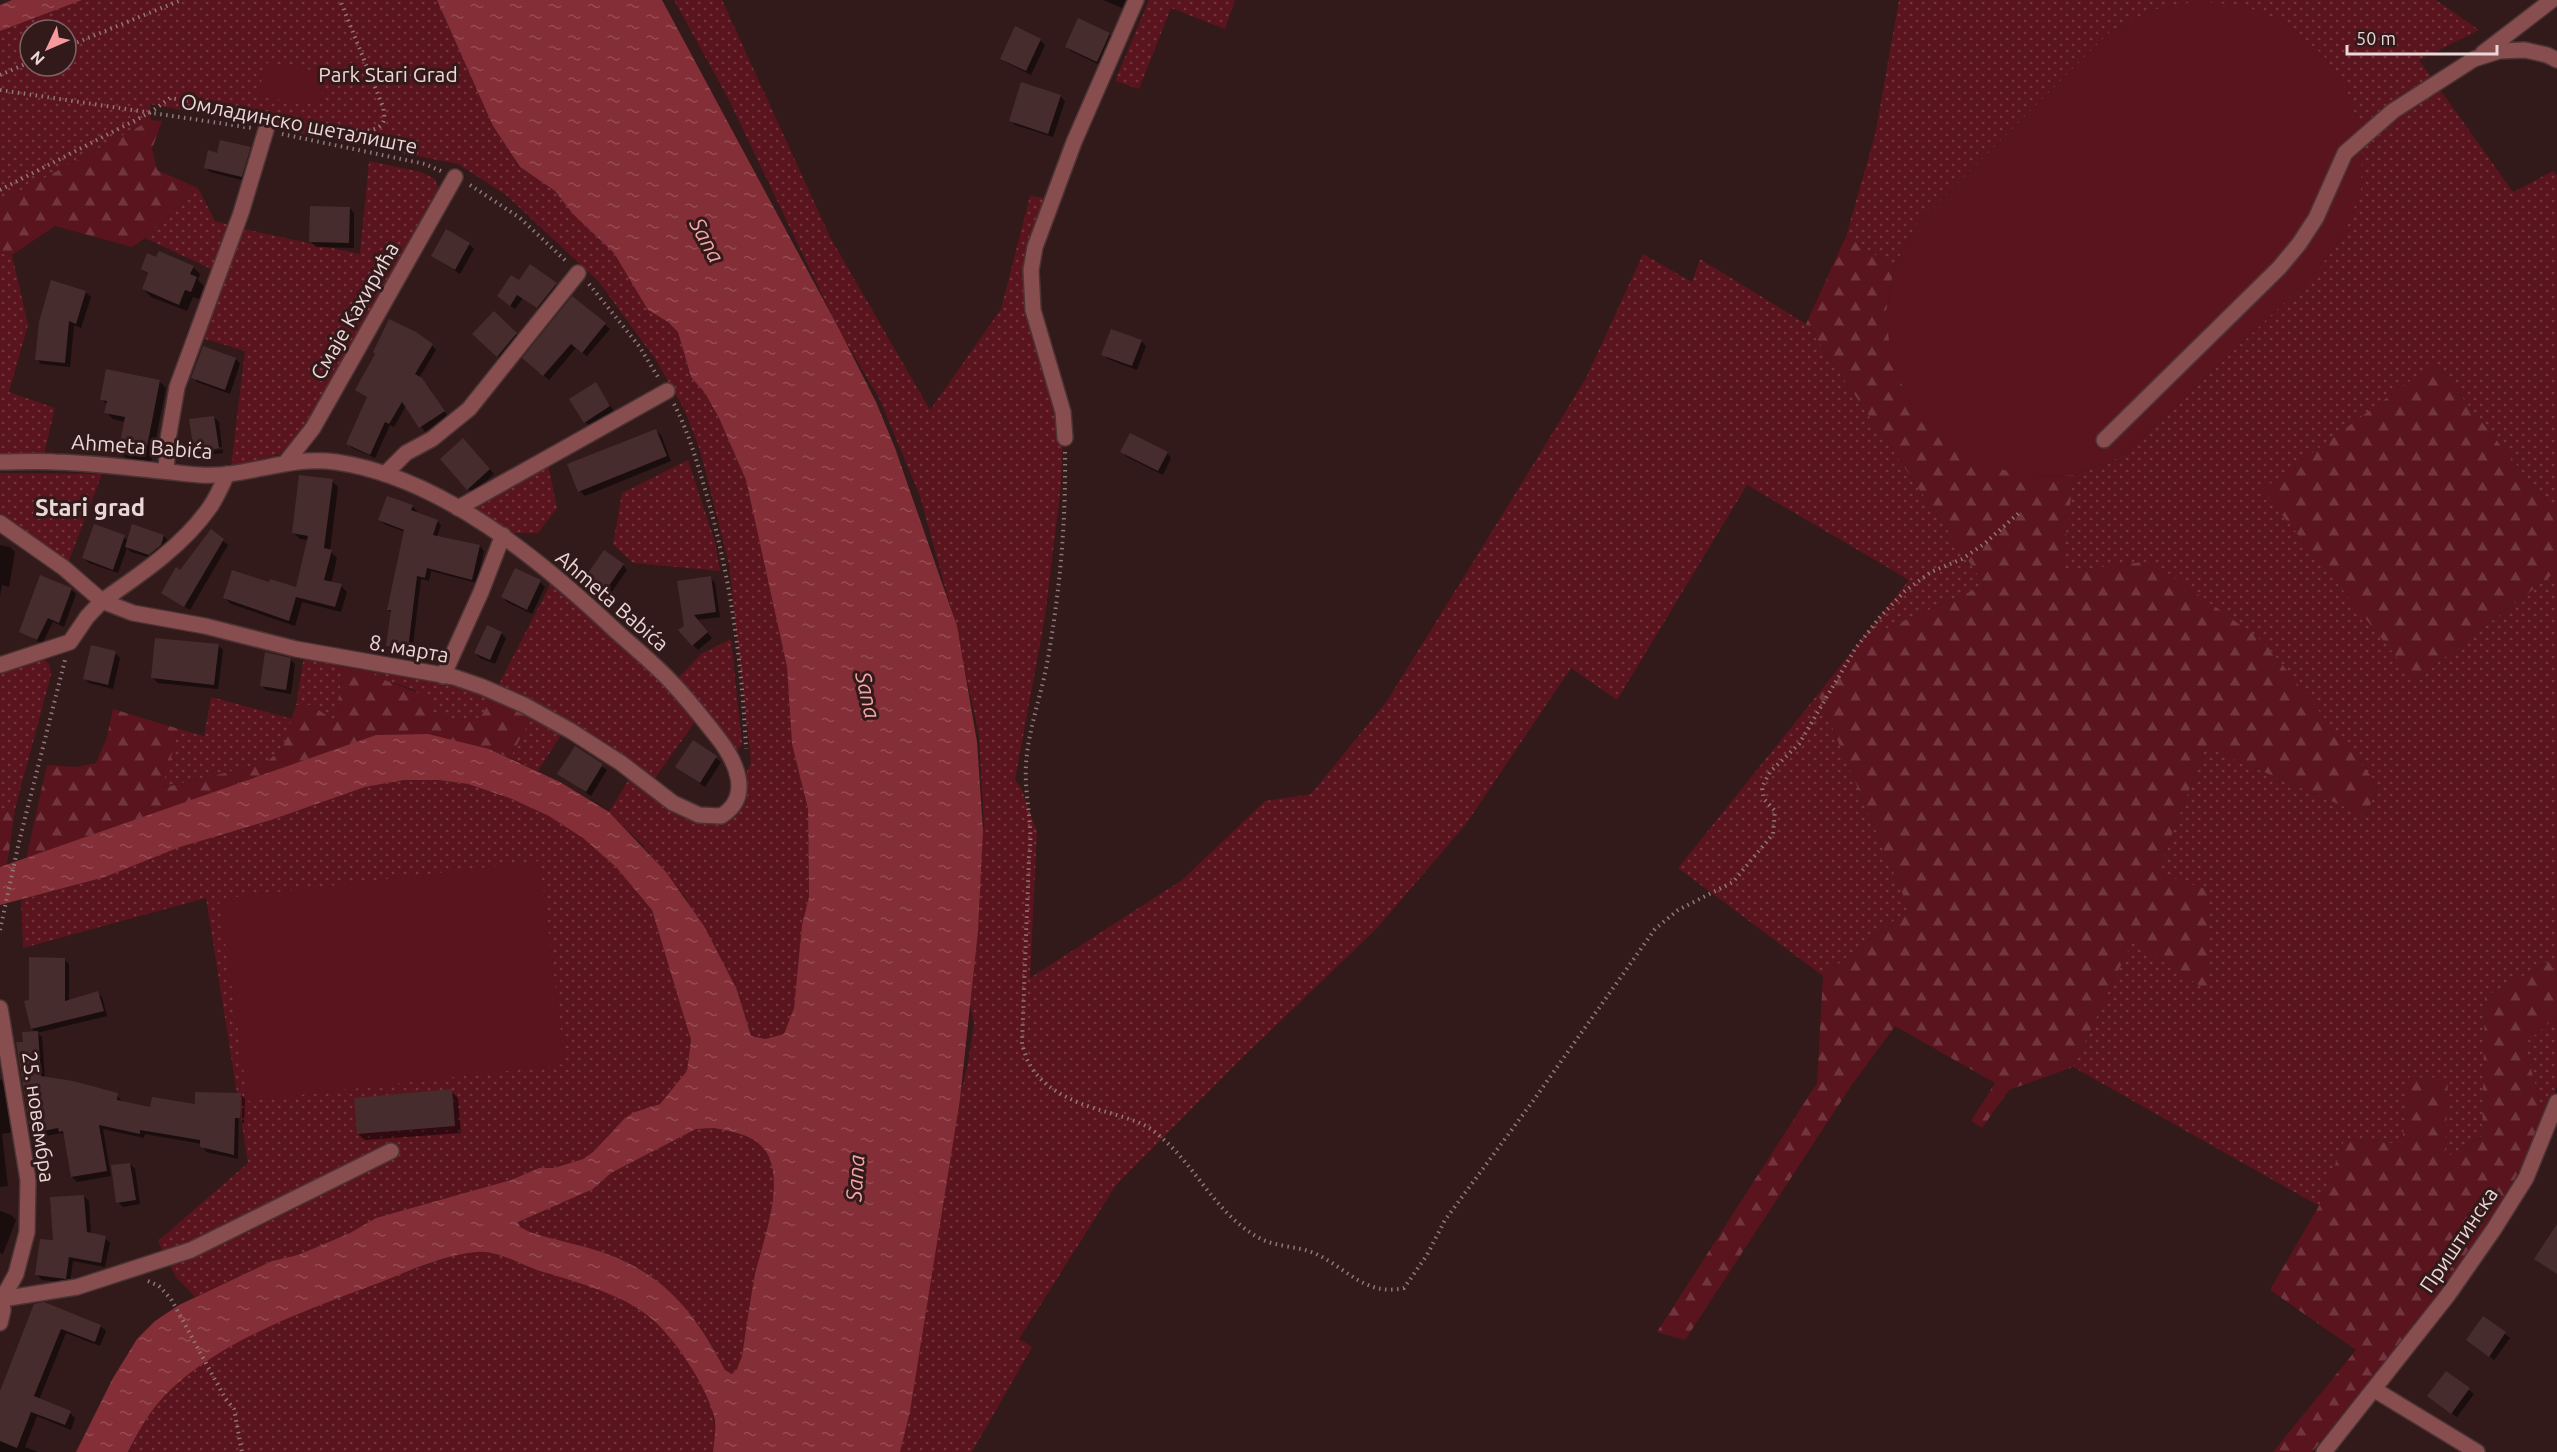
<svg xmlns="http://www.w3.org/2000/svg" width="2557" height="1452" font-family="Ubuntu,sans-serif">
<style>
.grass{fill:url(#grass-dots);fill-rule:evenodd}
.forest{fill:url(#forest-firs)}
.pitch{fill:#5a141e}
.water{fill:url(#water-ripples);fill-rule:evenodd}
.shadow{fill:#0007}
.building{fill:#472c2d}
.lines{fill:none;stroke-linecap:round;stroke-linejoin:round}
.minor-casing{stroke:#4c3434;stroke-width:18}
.path{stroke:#8f7979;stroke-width:4;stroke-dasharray:1.5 4.5;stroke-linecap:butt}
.minor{stroke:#884d4f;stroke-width:15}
.labels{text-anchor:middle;stroke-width:6;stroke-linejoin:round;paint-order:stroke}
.park-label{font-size:21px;fill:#f1d6d7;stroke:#32191a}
.street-label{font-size:21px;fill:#ead7d7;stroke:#32191a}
.water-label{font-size:22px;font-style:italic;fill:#f2a7a9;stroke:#32191a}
.quarter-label{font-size:24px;font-weight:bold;fill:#ead7d7;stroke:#32191a}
</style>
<defs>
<pattern id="grass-dots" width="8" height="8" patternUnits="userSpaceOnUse" patternTransform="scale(1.5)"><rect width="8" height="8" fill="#5a141e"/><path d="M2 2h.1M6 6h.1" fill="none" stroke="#72353e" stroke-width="1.8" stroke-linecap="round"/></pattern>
<pattern id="forest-firs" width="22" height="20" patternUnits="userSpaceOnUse" patternTransform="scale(1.5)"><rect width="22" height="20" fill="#5a141e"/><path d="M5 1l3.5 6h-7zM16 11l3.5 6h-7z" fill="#72353e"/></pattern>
<pattern id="water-ripples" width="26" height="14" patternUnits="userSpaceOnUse" patternTransform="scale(1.5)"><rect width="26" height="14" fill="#842e37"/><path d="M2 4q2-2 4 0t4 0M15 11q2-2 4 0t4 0" fill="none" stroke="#964c53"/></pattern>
</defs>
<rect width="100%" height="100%" fill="#32191a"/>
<g class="grass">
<path d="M81,0H437L493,126L519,167L555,191L573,214L614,253L648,310L668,322L678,332L691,377L705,393L719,418L746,480L787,667L792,744L808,809L809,897L802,926L794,1008L784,1034L765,1039L751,1036L737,990L685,897L642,844L609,812L631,776C643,787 655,802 669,810C691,824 726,835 743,807C748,798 744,789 745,779C745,774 749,768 751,762L729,564L700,450L684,409L656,360L599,282L506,195L458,164L150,104L151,120L0,202V31ZM30,30H66V66H30Z"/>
<path d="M674,0H722L830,237L930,410L1001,309L1030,196L1045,198L1025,277L1063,435L1061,485L1045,617L1015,780L1021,788L1037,832L1030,978L1182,880L1265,801L1311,794L1387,701L1528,473L1586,378L1643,254L1692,282L1700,259L1806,324L1985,585L1861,640L1909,580L1747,485L1617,700L1571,668L1466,824L1377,928L1238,1062L1116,1185L1019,1339L1032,1347L972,1452H893L950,1140L968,1063L974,1024L964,971L955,885L984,826L979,735L953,616L920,496L879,398L839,330L729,100Z"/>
<path d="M1149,0H1235L1225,29L1171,8L1139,89L1115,81Z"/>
<path d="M1899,0H2436L2479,30L2419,60L2513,192L2553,171L2557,175V515L2434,363L2415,680L2557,571V975L2549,962L2485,997L2482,1136L2445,1159L2402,1144L2345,1139L2319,1206L2073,1067L2132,941L2208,990L2157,872L2206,747L2366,816L2378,786L2060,572L2074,475L2114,460L2135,445L2317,271L2345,233L2152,10L2110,32L1916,225L1894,267L1846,236L1875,135Z"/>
<path d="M369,161L421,172L435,179L438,188L320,404L293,446L280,454L231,467L245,351L189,334L211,269L145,238L198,188L215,221L244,229L360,254Z"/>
<path d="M0,253L12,255L28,325L9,392L55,408L44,454H0Z"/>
<path d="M688,460L715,542L720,571L633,563L613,544L622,493Z"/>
<path d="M548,464L557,508L538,533H511L474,509L475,504Z"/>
<path d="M0,473L102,474L68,563L0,515Z"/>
<path d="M551,583C603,623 655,669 697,719L655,778L571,722L499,684Z"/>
<path d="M731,639L742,743L738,751L732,750L678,678L701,654Z"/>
<path d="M304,656L344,667L335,721L311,705H296Z"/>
<path d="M43,658L50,665L51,675L15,809L0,814V668Z"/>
<path d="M371,671L456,685L491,699L480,718L455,720L432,713L415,690L376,677Z"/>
<path d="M1818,694L1909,909L1823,976L1678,868Z"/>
<path d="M211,697L293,719L283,747L266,763L161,788L179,729L204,736Z"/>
<path d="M532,716L563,732L538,771L510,758Z"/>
<path d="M404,780H438L468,784L512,799L549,816L583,838L616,867L652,910L691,1040L687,1071L660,1104L635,1112L612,1131L593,1152L583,1159L554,1168H539L511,1180L376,1218L350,1233L298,1255L272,1261L195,1297L176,1277L158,1241L248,1163L206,898L23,948L21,900L105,877L180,847L271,820L365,787Z"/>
<path d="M2557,1016V1086L2545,1119L2524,1044Z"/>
<path d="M714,1128C734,1132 759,1135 769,1157C783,1191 763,1239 755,1274C750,1301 746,1329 742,1356L737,1369L732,1374L725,1371C699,1318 667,1277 610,1255C585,1245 556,1241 530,1232L520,1227L518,1222L593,1189L611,1173L696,1129Z"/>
<path d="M478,1247L611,1270L706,1373L716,1432L713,1452H129C137,1434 146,1417 159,1401C216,1336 345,1295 426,1265C443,1258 461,1255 478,1247Z"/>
</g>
<g class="forest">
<path d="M151,120L162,121L152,149L157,170L198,188L145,238L132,247L55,226L12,255L0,253V202Z"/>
<path d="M1846,236L1894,267L1886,313L2027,476L2074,475L2061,572L2151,561L2264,642L2378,785L2366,816L2206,747L2157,872L2208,890V991L2132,942L2073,1067L2009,1090L1982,1128L1971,1121L1995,1083L1895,1026L1851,1086L1685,1340L1657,1332L1817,1083L1823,976L1909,909L1818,694L1861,640L1985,585L1806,324Z"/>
<path d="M2434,363L2557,515V571L2415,680L2262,490Z"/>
<path d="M344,667L371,671L377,677L431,698L432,713L455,720L480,718L491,699L532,716L510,758L489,749L376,735L26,859L47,765L76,767L96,763L107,737L113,709L179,729L162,788L266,763L283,747L296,705H311L335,721Z"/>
<path d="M15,809L7,865L0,867V814Z"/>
<path d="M2549,962L2557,975V1016L2524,1044L2545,1119C2534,1140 2524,1163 2512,1184C2453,1279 2383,1367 2312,1452H2273L2356,1350L2270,1290L2319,1206L2345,1139L2402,1144L2409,1077L2448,1078L2445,1158L2482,1137L2485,997Z"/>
</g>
<g class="pitch">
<path d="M2198,1L2245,6L2289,25L2324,56L2350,96L2362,142L2361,189L2345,233L2317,271L2135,445L2114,460L2074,475L2027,476L1981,464L1941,439L1910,403L1891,360L1886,313L1894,267L1916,225L2110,32L2152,10Z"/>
<path d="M264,63L325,72L320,105L259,97Z"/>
<path d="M540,861L565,1064L248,1101L219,899Z"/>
</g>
<g class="water">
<path d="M12,0H82L0,31V5Z"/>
<path d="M437,0H662L838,327L876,402L895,448L957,626L977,742L983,830L978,931L960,1099L910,1411L900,1452H713C714,1440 717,1428 714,1416C705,1383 671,1331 643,1312C615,1292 570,1280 537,1270C519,1264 497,1250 477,1252C441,1255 406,1273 373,1285C304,1311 209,1344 159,1402C146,1417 137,1434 128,1452H76L113,1378L137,1339L155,1321L179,1305L272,1261L298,1255L350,1233L376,1218L511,1180L539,1168H554L583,1159L593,1152L625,1118L635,1112L660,1104L687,1071L691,1040L652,910L616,867L583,838L549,816L512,799L468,784L438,780H404L365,787L271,820L180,847L105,877L0,905V867L376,735L428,734L489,749L560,782L609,812L666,872L704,926L737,990L751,1036L765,1039L784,1034L794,1008L802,925L809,897L808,809L792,744L787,667L746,480L719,418L705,393L691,377L678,332L668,322L648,310L614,253L573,214L555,191L520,167L493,126ZM714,1128C734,1132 759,1135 769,1157C783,1191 763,1240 755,1274C750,1301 746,1329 742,1356L737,1369L732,1374L725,1370C697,1317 669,1278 610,1255C585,1245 556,1241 530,1232L520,1227L518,1222L593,1189L611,1173L696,1129Z"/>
</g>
<g class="shadow">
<path d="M1103,0H1126L1122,8Z"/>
<path d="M1079,20L1110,34L1114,39L1102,66L1071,51L1066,46Z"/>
<path d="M1040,40L1045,45L1031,75L1007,63L1002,59Z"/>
<path d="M1060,96L1065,101L1053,137L1015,125L1010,120Z"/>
<path d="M250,149L255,153L246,181L210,172L206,168Z"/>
<path d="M350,208L354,213V248L316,247L311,242Z"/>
<path d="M469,244L474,249L460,274L432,256Z"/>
<path d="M530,266L561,289L543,312L523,298L515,309L498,296L519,282Z"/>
<path d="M193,267L200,274L198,280L204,286L199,299L193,297L187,311L151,297L143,289L149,275L142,269Z"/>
<path d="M52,282L86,293L91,297L81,328L74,325L70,367L41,364L37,359Z"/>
<path d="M573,298L610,329L587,356L576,348L549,380L529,363Z"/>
<path d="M494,313L521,339L502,361L475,334Z"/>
<path d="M1141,341L1146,346L1137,370L1108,359L1103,354Z"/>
<path d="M432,345L436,350L419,378L427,385L448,416L425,432L406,406L394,427L390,425L375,458L352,448L347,443L368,398L357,390Z"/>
<path d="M236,359L240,364L230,394L197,382L193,377Z"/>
<path d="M159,381L166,388L151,463L126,458L119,451L125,422L113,419L106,412L107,405L102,399Z"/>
<path d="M595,384L614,411L590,426L585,422Z"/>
<path d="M214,417L219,422L222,447L197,450V453L223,449V453L200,456L195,451Z"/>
<path d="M656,430L661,435L671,461L585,496L580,491Z"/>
<path d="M468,444L494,474L473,493L468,489Z"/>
<path d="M1122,452L1167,453L1171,458L1163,475L1127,457Z"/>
<path d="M332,481L338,487L330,551L337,558L331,583L341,586L347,592L341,612L302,602L295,626L231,604L225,598L270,584L297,589L309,540L300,539L294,533Z"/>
<path d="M412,506L417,511L416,513L437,521L441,525L437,537L480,546L484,551L477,583L431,571L429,581L421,579L412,653L392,650L388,646L392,613L388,610L405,532L384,524L380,520Z"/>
<path d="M164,536L168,541L165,550L154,559L131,552L127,548L118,573L89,563L84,558L124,537L128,541Z"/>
<path d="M223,541L228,545L190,610L163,593L181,571Z"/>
<path d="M0,545L10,547L15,552L9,587L2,585L0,596Z"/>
<path d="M623,565L627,570L611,593L592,580Z"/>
<path d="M516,570L540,582L545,587L532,614L507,602L503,597Z"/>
<path d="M710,578L715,583L720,617L697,620L712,638L698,650L680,631L685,626Z"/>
<path d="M71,589L76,594L64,627L53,622L42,644L21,631Z"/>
<path d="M501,633L506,638L495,664L480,658L475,653Z"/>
<path d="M218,645L223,650L218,689L158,683L153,678Z"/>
<path d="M115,653L120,658L113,689L89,683L85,678Z"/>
<path d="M290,659L295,664L291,694L266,690L262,686Z"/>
<path d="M694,742L721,762L705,787L682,771Z"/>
<path d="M575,748L607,770L591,796L559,774Z"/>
<path d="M64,959L69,964V1001L97,993L102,997L107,1016L37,1033L42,1037L45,1078L117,1095L122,1102L151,1108L196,1106L240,1094L245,1099L244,1123H242V1097H239L238,1159L206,1152L202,1144L145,1134L144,1138L103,1129L111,1176L77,1182L72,1177L65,1136L62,1133L39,1137L30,1123L24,1043L36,1033L32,1029L30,1001Z"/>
<path d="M0,1079L6,1084L13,1132L2,1134L8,1186L0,1187Z"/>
<path d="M451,1091L458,1098L461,1133L365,1140L358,1134Z"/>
<path d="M130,1164L135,1169L140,1204L123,1207L118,1202Z"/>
<path d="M84,1196L89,1201L91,1235L105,1238L110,1243L105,1267L73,1261L70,1283L42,1280L37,1275Z"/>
<path d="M0,1211L11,1215L16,1220L3,1254L0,1253Z"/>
<path d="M35,1305L100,1326L106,1331L100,1346L66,1333L39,1400L70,1413L75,1418L71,1430L37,1416L25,1447L38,1452H0V1398Z"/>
<path d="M2483,1318L2510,1338L2494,1360L2472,1344Z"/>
<path d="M2469,1390L2474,1394L2457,1417L2434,1401Z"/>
</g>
<g class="building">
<path d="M1078,18L1110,33L1097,62L1065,47Z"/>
<path d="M1015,26L1041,39L1026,71L1000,59Z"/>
<path d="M1021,82L1061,95L1048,134L1009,121Z"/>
<path d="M220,140L251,147L242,177L204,168L208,150L217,153Z"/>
<path d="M310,206L350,207L349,243L309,242Z"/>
<path d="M446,229L470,243L455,270L431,256Z"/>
<path d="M159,251L194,266L190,274L197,277L191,292L185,290L179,305L142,289L148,273L141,269L147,253L156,257Z"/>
<path d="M530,264L557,283L537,308L517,295L510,306L497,296L511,275L519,280Z"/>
<path d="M51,280L86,291L76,324L69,321L65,363L35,360L39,322Z"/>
<path d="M572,296L606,323L582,353L571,344L543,376L522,358Z"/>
<path d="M494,311L517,333L497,357L472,334Z"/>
<path d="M389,319L416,332L433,344L415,374L422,378L445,411L419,428L402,402L389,424L385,422L370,455L346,444L367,397L355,390L375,354L373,352Z"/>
<path d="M1111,329L1142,340L1132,366L1101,355Z"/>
<path d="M203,346L236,358L225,390L191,378Z"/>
<path d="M106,369L160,380L145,457L118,452L125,417L104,413L107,401L100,400Z"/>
<path d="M596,382L610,406L584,423L569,399Z"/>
<path d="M214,416L219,448L194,452L189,419Z"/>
<path d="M656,429L667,456L578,492L567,464Z"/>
<path d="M1130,433L1168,452L1158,471L1120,452Z"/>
<path d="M463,438L490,469L467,490L440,459Z"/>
<path d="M299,475L333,479L324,548L332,550L324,580L342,584L335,607L296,597L289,621L223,598L232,570L269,582L270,579L296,587L308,536L292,533Z"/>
<path d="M387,496L413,505L411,510L438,520L433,535L480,545L472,580L427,568L425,578L417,576L408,649L386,646L391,610H387L404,530L378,520Z"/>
<path d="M94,524L125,535L113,570L82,558Z"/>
<path d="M132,524L164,535L161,545L149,555L125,547Z"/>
<path d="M211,529L224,539L184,607L161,593L176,567L180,570Z"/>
<path d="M604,550L624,564L606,590L586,576Z"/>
<path d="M515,568L541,580L527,610L501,597Z"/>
<path d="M40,575L72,588L59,623L48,618L37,640L19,632Z"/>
<path d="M711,576L716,612L694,615L708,632L692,646L678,630L684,626L677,581Z"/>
<path d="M487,625L502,632L490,660L474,653Z"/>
<path d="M155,638L219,644L214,685L151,678Z"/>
<path d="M91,645L116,651L108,685L83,679Z"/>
<path d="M265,652L291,658L286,690L260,686Z"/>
<path d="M693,740L717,756L700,783L675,767Z"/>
<path d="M575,746L603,764L586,792L557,774Z"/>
<path d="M29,957L65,958V1001L98,991L104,1011L31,1029L24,1001L29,1000Z"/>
<path d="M38,1031L41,1076L73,1081L118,1093L117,1100L150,1107L152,1097L195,1104V1092L241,1093L240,1118H235L234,1155L200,1147V1140L140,1130V1134L99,1125L107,1171L71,1177L63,1131L59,1132L58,1128L33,1133L32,1124H29L16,1042H23L22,1032Z"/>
<path d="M452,1089L455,1126L357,1134L354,1098Z"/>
<path d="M130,1163L136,1200L116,1203L111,1165Z"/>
<path d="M84,1195L87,1232L106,1236L101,1263L69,1257L66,1279L35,1275L40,1239L53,1240L50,1197Z"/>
<path d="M2557,1224V1274L2534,1259Z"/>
<path d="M44,1302L101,1325L95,1342L61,1329L34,1396L71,1411L65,1425L31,1412L17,1448L0,1441V1391L34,1304Z"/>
<path d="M2483,1316L2506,1332L2489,1357L2466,1340Z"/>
<path d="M2446,1371L2470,1388L2451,1414L2427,1396Z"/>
</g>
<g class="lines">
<g class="minor-casing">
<g id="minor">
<path d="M2483,53L2552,0"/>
<path d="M1065,438L1063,412L1033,310L1031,270L1035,247L1074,142L1136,0"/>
<path d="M2104,440L2279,268L2299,244L2316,218L2345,153L2393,111L2474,59L2499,51L2525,50L2547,55L2557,60"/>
<path d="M287,461L313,428L455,177"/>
<path d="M0,462C18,462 37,461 55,462C103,463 152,471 200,475C247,478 288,455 336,462C441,477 542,561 617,632C636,649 657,666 674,685C690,702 704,720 718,738C736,761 753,797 721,816L699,815L673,803L621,763L571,731L524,705L483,687L454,677L296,649L205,626L133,613L102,601L87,617L70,642L0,665"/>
<path d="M166,471L168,439L177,387L241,213L266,130"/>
<path d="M385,474L406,453L432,439L469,409L578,273"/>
<path d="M458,508L667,391"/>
<path d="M0,523L64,568L102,601C141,574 183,546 210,507C217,497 222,485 227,474"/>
<path d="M443,676L481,592L503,535"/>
<path d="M0,1008L28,1180L27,1232L16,1274L2,1299"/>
<path d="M0,1296L3,1310L0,1323"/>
<path d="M2,1299L77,1287L191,1250L391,1151"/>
<path d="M2375,1390L2477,1452"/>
<path d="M2324,1452L2448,1295L2494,1229L2526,1178L2557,1102"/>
</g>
</g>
<g class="path">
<path d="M66,47L181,0"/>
<path d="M0,75L30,62"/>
<path d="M0,90L252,128"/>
<path d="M279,118C299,122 367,141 381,125C386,120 384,113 383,107L340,0"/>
<path d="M282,134L425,164L441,171"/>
<path d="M470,185L520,218L567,262"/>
<path d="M0,190L151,112L170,98L260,114"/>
<path d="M589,284L639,346L658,377"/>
<path d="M674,404C688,431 696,459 705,489C730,574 742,661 746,749"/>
<path d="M1065,452C1066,521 1060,590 1048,658C1042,694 1028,729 1026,765C1024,797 1034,826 1029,857L1022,1044C1024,1050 1026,1059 1030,1065C1045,1092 1081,1105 1110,1113C1126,1118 1143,1122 1156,1133C1196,1164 1214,1214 1261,1239C1277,1247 1297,1246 1314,1253C1346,1267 1365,1297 1404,1288L1427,1255L1445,1220L1533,1101L1655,929L1678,910L1733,882L1773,834L1775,811L1764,799L1762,787L1770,772L1799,744L1855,649L1880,617L1905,591L1931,572L1962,559L1984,544L2020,512"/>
<path d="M0,930L19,842L65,660"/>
<path d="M148,1281L159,1286L171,1299L225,1398L234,1409L242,1452"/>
</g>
<use href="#minor" class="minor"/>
</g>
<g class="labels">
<g class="park-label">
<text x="388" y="82">Park Stari Grad</text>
</g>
<g class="street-label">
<text transform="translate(299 124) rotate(11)" y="7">Омладинскo шеталиште</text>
<text transform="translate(355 311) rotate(-60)" y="7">Смaје Кахирића</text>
<text transform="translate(142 447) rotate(4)" y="7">Ahmeta Babića</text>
<text transform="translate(612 601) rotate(41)" y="7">Ahmeta Babića</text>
<text transform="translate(409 649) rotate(10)" y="7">8. марта</text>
<text transform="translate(38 1117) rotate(82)" y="7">25. новембра</text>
<text transform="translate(2459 1240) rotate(-56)" y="7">Приштинска</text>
</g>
<g class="water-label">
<text transform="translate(707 240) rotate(62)" y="8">Sana</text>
<text transform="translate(868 695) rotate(77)" y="8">Sana</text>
<text transform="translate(855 1178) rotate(-86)" y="8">Sana</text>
</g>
<g class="quarter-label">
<text x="90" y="516">Stari grad</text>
</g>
</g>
<g transform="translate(48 48) rotate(226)"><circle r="28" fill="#32191a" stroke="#7c6566" stroke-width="1.5"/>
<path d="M0-4.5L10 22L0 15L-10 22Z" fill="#f59b9e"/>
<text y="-9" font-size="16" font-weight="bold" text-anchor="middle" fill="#ead7d7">N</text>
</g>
<path d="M2347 45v9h150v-9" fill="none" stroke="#ead7d7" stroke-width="3"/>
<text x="2356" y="45" font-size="18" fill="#ead7d7" stroke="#32191a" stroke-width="4.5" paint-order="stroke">50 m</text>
</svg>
